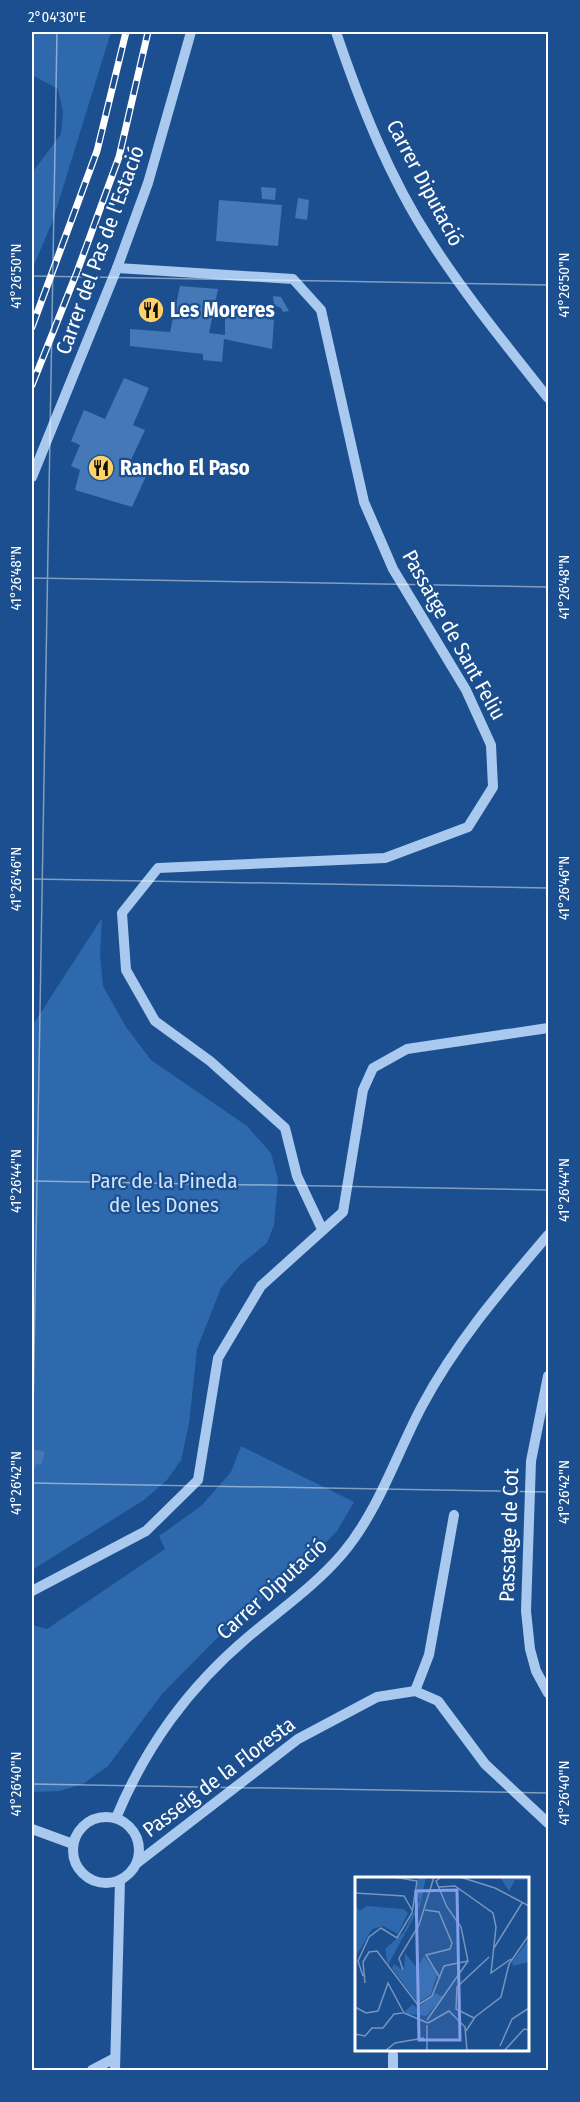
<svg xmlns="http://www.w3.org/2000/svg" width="580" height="2102" font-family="'Fira Sans Condensed',sans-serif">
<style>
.green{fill:#2e69ad}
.building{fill:#4478b7}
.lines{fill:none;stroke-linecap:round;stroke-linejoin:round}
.minor{stroke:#a9c9ee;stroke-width:10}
.rail-casing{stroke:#fff;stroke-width:7}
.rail{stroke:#1b4f8f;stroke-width:4.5;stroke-dasharray:14;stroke-linecap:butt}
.ticks{fill:none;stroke:#fff;stroke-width:1.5;stroke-opacity:0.45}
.labels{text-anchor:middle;stroke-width:4.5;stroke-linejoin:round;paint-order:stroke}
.street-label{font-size:21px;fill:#fff;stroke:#1b4f8f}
.poi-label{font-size:21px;font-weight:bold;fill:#fff;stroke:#1b4f8f;text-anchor:start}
.park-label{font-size:21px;fill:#cfe3fa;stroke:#1b4f8f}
.inset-road{fill:none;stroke:#7695bc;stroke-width:1.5}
.view{fill:#839eea;fill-opacity:0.15;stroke:#839eea;stroke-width:3}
.inset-edge{fill:none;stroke:#fff;stroke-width:3}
.neatline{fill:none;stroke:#fff;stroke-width:2}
.ticks-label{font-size:15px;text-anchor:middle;fill:#fff}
</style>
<rect width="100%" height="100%" fill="#1b4f8f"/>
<g class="green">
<path d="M32,32H111L53,220L32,270V173L61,134L63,112L58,89L32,75Z"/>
<path d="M102,918L100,954L103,986L126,1027L151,1060L247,1126L271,1153L278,1179L274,1225L267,1243L239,1266L221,1288L197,1349L189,1424L181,1460L167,1480L144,1500L32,1570V1026Z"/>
<path d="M241,1446L354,1502L337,1531L307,1562L225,1630L162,1694L108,1766L83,1784L59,1791L32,1792V1625L47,1629L165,1549L159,1536L201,1506L231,1472Z"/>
</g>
<g class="building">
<path d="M261,187L276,188L275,200L262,199Z"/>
<path d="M298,198L309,200L307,220L295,218Z"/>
<path d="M219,200L282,205L278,246L216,241Z"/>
<path d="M180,286L218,289L209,333L225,335V305L231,303L239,304L238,313L274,320L272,349L224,339L222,362L203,360V354L130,346V329L170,332Z"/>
<path d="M273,296L281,297L289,311L283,312L281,308L274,305Z"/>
<path d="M124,378L149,388L133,425L145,430L131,460L143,466L141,470L147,474L132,507L75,490L80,470L71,466L80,445L71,441L84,410L105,419Z"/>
<path d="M32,1449L45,1452L41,1465L36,1464L32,1477Z"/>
</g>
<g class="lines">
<g class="minor">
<path d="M336,32C360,103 389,177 430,240C465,295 508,347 548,398"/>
<path d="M117,268L293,279L321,310L364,502L393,569L466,690L491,745L493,787L468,827L385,858L158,868L122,913L126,970L155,1021L210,1061L285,1128L297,1176L322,1229"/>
<path d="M32,477L117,268L148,183L191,32"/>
<path d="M548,1376L531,1461L526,1611L530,1649L536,1671L548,1693"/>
<path d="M32,1591L146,1531L198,1480L218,1358L261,1286L343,1212L363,1090L373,1068L407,1049L548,1028"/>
<path d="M415,1691L429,1655L454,1515"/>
<circle cx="106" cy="1850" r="33"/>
<path d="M116,1818C146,1746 188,1688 248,1637C280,1610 316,1585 343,1553C379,1510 396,1455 422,1406C456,1342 502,1289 548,1235"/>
<path d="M32,1829L73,1844"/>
<path d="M137,1863L298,1739L377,1697L415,1691L438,1701L485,1764L548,1823"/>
<path d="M92,2070L115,2058"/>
<path d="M115,2070L120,1880"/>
<path d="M393,2070V2055"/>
</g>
<g class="rail-casing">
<g id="rail">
<path d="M32,327L97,151L126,32"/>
<path d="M32,385L77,272L119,157L148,32"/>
</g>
</g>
<use href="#rail" class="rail"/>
</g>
<path class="ticks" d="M32,276L548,285M32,578L548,587M32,879L548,888M32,1181L548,1190M32,1471L57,32M32,1483L548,1492M32,1784L548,1793"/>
<defs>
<g id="restaurant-disc" transform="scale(1.35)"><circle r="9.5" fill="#ffd166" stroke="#1b4f8f"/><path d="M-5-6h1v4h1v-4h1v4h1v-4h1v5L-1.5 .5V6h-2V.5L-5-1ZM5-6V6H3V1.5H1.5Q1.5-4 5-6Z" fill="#111"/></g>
</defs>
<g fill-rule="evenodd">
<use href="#restaurant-disc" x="151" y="310"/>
<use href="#restaurant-disc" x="101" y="468"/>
</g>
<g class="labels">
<g class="street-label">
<text transform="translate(425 183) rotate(62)" y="7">Carrer Diputació</text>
<text transform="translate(100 250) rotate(-70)" y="7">Carrer del Pas de l'Estació</text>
<text transform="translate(454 635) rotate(61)" y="7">Passatge de Sant Feliu</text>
<text transform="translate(509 1535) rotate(-88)" y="7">Passatge de Cot</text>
<text transform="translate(272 1589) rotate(-42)" y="7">Carrer Diputació</text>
<text transform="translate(219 1777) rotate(-37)" y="7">Passeig de la Floresta</text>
</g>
<g class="poi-label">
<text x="170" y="317">Les Moreres</text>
<text x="120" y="475">Rancho El Paso</text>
</g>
<g class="park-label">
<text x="164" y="1188">Parc de la Pineda<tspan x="164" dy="24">de les Dones</tspan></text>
</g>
</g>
<g transform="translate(355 1877)">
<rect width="174" height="174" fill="#1b4f8f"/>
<path d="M63,0H71L65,29L33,88L30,72L48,56L65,23L61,17ZM145,0H174V3H160L154,14ZM0,26L4,34L12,29L48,32L53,36L43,57L28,49L17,52L0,81ZM174,62V85L158,89L157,85ZM50,76L62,91L69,79L82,97L76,117L63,126L37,91L39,87L49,94ZM80,116L88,120L71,139L52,137L50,134L58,127L62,132Z" fill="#2e69ad"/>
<path class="inset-road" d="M105,0L140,11L174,29M84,10L100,9L138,36L141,50L136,96L156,82M0,16L49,19L57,33M70,33L84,35L97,66L95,72L71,78L85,101M139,71L167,26M48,93L44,81L64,48L79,0M8,99L3,84L14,60L26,51L42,61L57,36L62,4L39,0M10,106L8,85L14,75L22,74L63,128L77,119L89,89L113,84M102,109L101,132L119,141M102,110L134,80M0,130L11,136L23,134L33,106L49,136M49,136L73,146M72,143L113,84L106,50L92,30L81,4L85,1M73,146L94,134L110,150L112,174M111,154L120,140L146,120L154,87L174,58M0,157L10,159L17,151H28L39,137L48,136M145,169L157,142L174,131M30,174L40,166L69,161M72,174V148M149,174L169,152L174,153"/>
<path class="view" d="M102,13L105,163H64L61,14Z"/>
<rect width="174" height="174" class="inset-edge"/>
</g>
<rect width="580" height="2102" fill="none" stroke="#1b4f8f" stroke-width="66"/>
<rect x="33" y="33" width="514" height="2036" class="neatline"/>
<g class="ticks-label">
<text x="57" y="22">2°04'30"E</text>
<text transform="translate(16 276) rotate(-90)" y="5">41°26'50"N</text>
<text transform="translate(564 285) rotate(-90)" y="5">41°26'50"N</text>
<text transform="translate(16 578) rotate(-90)" y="5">41°26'48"N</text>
<text transform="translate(564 587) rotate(-90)" y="5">41°26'48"N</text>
<text transform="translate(16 879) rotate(-90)" y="5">41°26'46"N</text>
<text transform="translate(564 888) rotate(-90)" y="5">41°26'46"N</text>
<text transform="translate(16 1181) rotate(-90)" y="5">41°26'44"N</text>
<text transform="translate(564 1190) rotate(-90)" y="5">41°26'44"N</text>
<text transform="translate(16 1483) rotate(-90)" y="5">41°26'42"N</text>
<text transform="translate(564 1492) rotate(-90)" y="5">41°26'42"N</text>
<text transform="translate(16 1784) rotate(-90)" y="5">41°26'40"N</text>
<text transform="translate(564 1793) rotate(-90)" y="5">41°26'40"N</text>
</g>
</svg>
